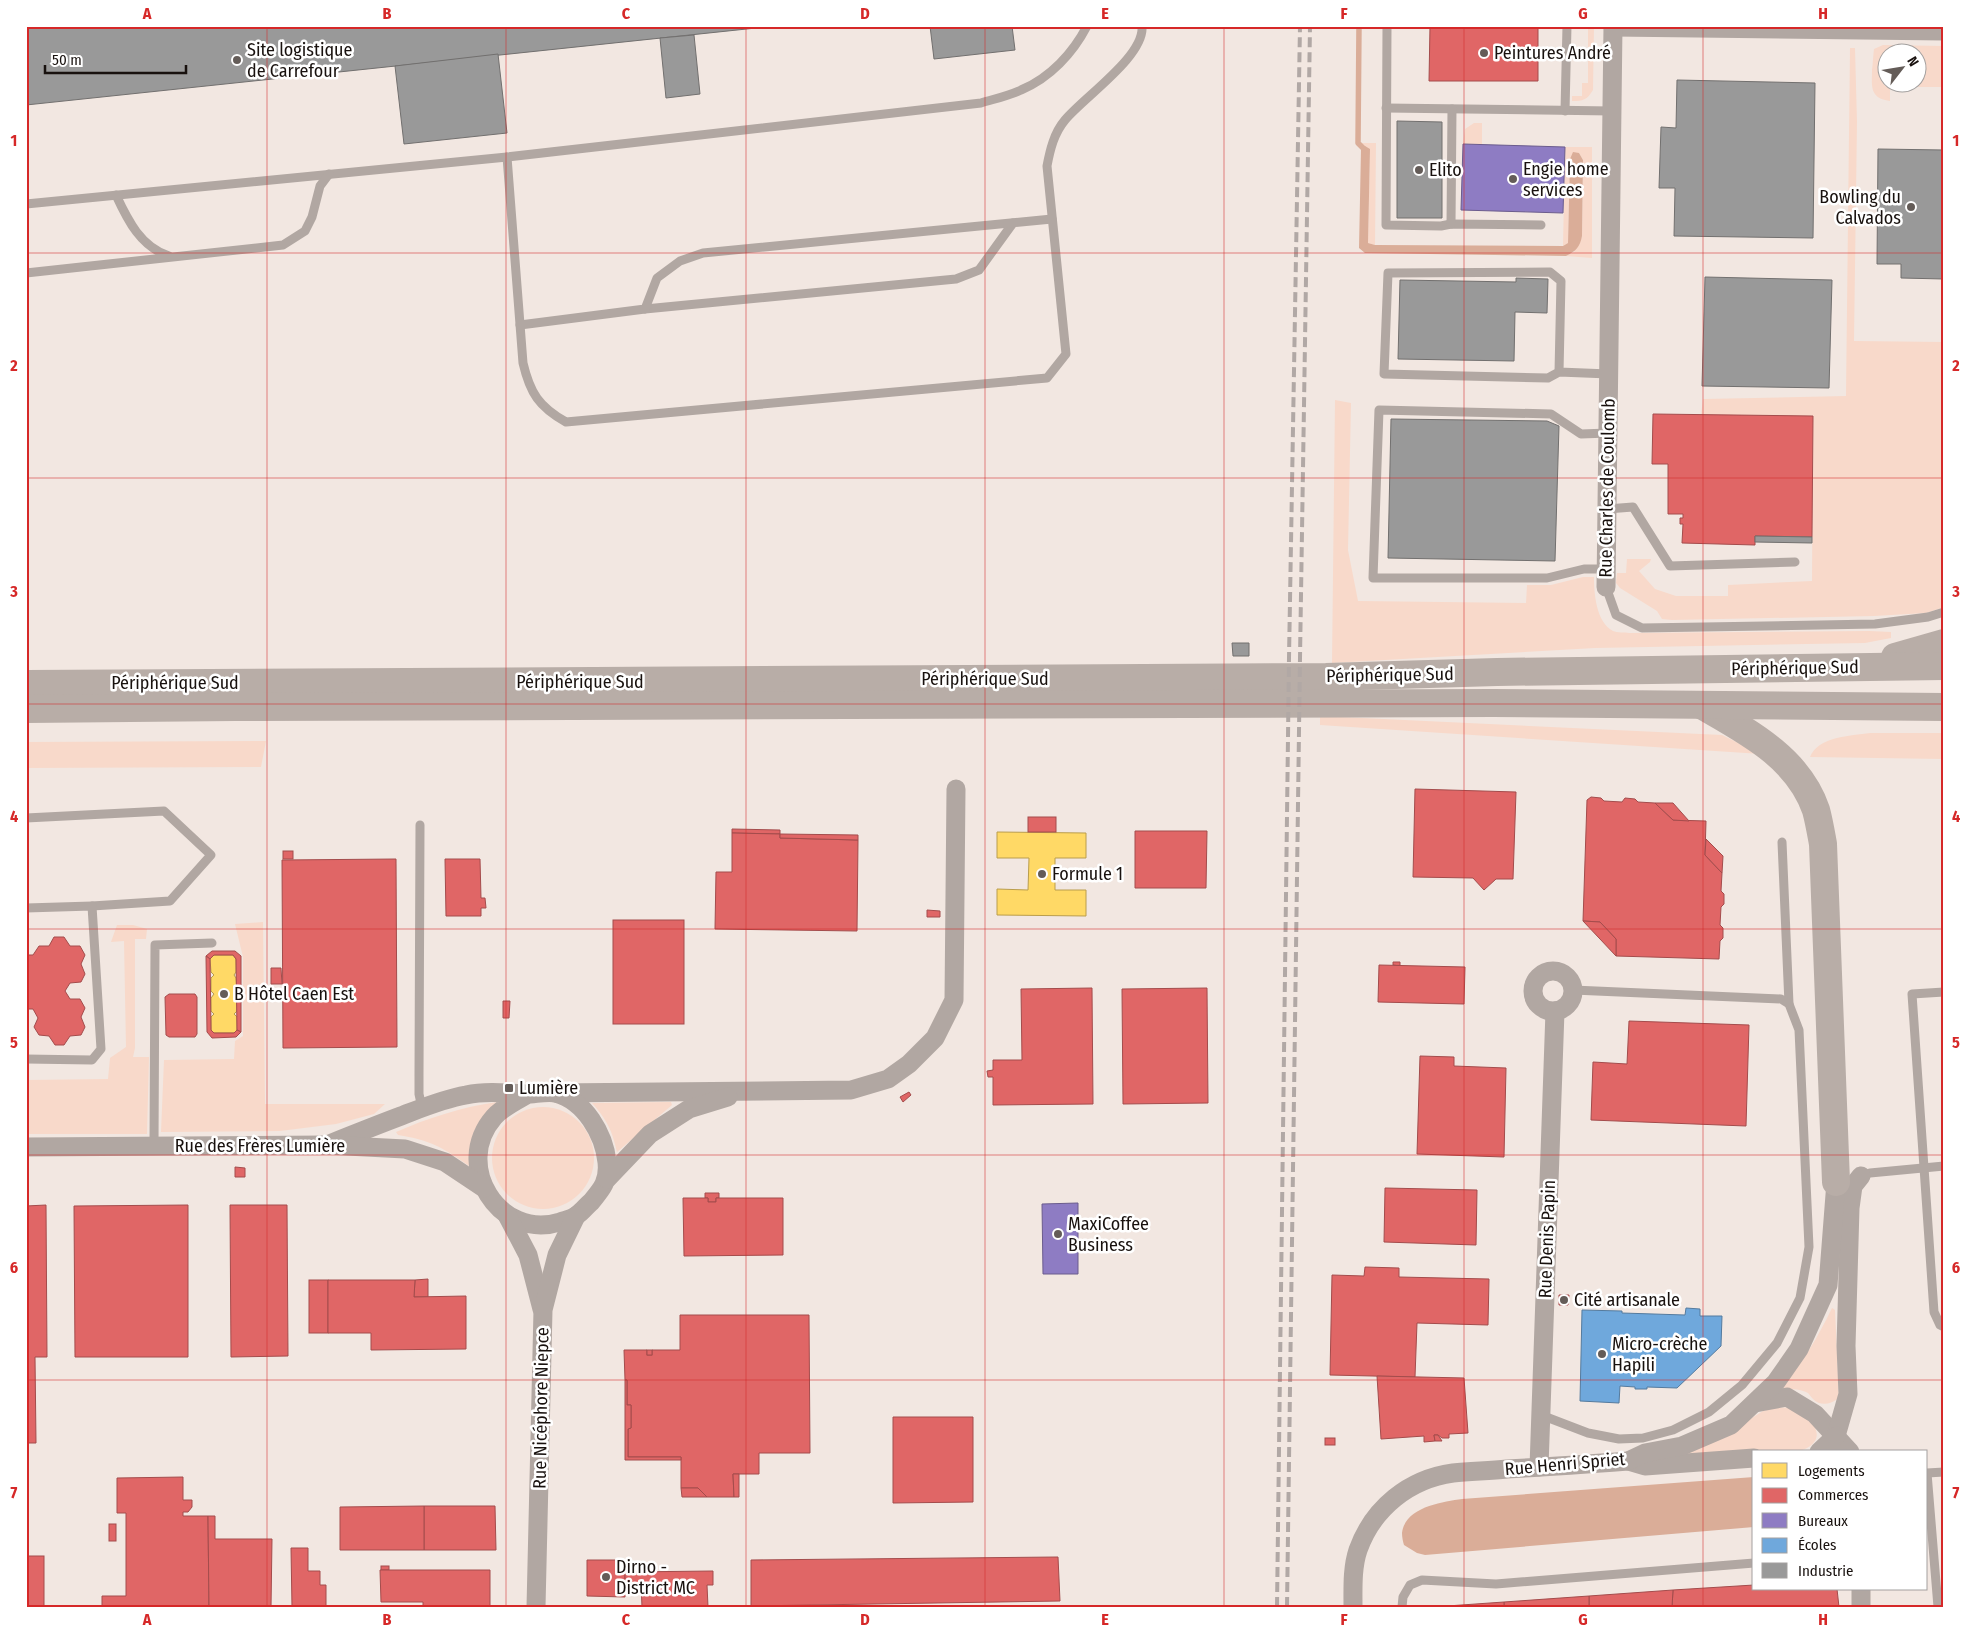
<svg xmlns="http://www.w3.org/2000/svg" width="1970" height="1633" font-family="'Fira Sans Condensed',sans-serif">
<style>
.green{fill:#f8d9ca;fill-rule:evenodd}
.water{fill:#daad98}
.homes{fill:#ffd966;stroke:#ba9d4c}
.shops{fill:#e06666;stroke:#a44c4c}
.offices{fill:#8e7cc3;stroke:#6b5c8d}
.schools{fill:#6fa8dc;stroke:#557b9e}
.industry{fill:#999;stroke:#72706f}
.lines{fill:none;stroke-linecap:round;stroke-linejoin:round}
.stream{stroke:#daad98;stroke-width:5.5}
.lane{stroke:#b1a7a2;stroke-width:9}
.street{stroke:#b1a7a2;stroke-width:19}
.highway{stroke:#b8ada7;stroke-width:28}
.rail{stroke:#b1a8a5;stroke-width:4;stroke-dasharray:10 5;stroke-linecap:butt}
.grid{fill:none;stroke:#d62828;stroke-width:1;stroke-opacity:0.55}
.poi-dot{fill:#645c58;stroke:#fff;stroke-width:2}
.labels{text-anchor:middle;stroke-width:5;stroke-linejoin:round;paint-order:stroke}
.poi-label{font-size:18px;fill:#18110e;stroke:#fff;text-anchor:start}
.street-label{font-size:18px;fill:#18110e;stroke:#fff}
.neatline{fill:none;stroke:#d62828;stroke-width:2}
.grid-label{font-size:16px;text-anchor:middle;font-weight:bold;fill:#d62828}
</style>
<rect width="100%" height="100%" fill="#f2e7e1"/>
<g class="green">
<path d="M1588,26H1594L1593,90C1587,100 1583,101 1572,101V96H1582V83H1588Z"/>
<path d="M1883,45L1944,46V87H1890V101C1869,98 1872,86 1872,70C1873,63 1873,56 1874,49ZM1888,52H1918V82H1888Z"/>
<path d="M1850,48H1855L1857,122L1854,341L1944,342V607L1926,613L1874,616L1672,620L1662,619L1657,611L1620,588L1616,583L1617,573H1626L1627,559H1651L1650,562L1639,571L1655,589L1676,596H1728V585L1812,581L1813,417L1701,415L1703,399L1846,396Z"/>
<path d="M1474,123H1482V145L1463,144L1465,129Z"/>
<path d="M1361,143H1376L1375,245L1368,243L1370,150L1365,146L1361,149Z"/>
<path d="M1565,147H1592V258L1566,256L1574,252L1582,236L1583,160L1579,153L1570,159L1568,243L1563,246Z"/>
<path d="M1335,400L1351,403L1348,550L1358,601L1526,603L1527,585H1551L1583,577H1594C1594,593 1596,622 1613,631C1617,633 1625,632 1629,633L1869,631L1891,632V638L1865,643L1595,648L1332,663Z"/>
<path d="M1320,716L1722,735L1761,754L1320,725Z"/>
<path d="M1870,733H1944V759L1810,757C1819,736 1850,736 1870,733Z"/>
<path d="M266,741L261,767L26,768V742Z"/>
<path d="M263,922L265,1104H385L374,1114L336,1124L280,1131L161,1132L164,1060L234,1059L235,1041L243,1036V957L235,924Z"/>
<path d="M117,925H133L147,929L146,939H135V1048L133,1057H149L147,1134H26V1080L108,1079L110,1058L126,1047L124,941L111,942Z"/>
<path d="M497,1102C475,1123 469,1136 469,1166C443,1147 429,1140 398,1135L396,1132C428,1118 462,1107 497,1102Z"/>
<path d="M671,1102L672,1105L617,1152C612,1130 607,1120 592,1103Z"/>
<circle cx="543" cy="1158" r="51"/>
<path d="M1832,1308L1835,1310L1839,1398C1831,1404 1821,1407 1813,1399C1812,1398 1809,1394 1808,1393C1801,1389 1792,1389 1784,1389L1783,1386C1804,1360 1817,1339 1832,1308Z"/>
<path d="M1779,1407C1783,1408 1790,1407 1794,1409C1809,1415 1829,1436 1807,1448C1792,1456 1771,1451 1754,1452C1726,1453 1698,1457 1670,1460L1747,1421L1763,1411Z"/>
</g>
<g class="water">
<path d="M1365,146L1370,149L1368,243L1375,245L1563,246L1568,243L1570,159L1573,152L1579,153L1583,160L1582,236C1580,247 1576,251 1566,256L1365,253L1359,248L1361,149Z"/>
<path d="M1754,1477V1527L1425,1555L1417,1553L1404,1545C1403,1542 1402,1537 1402,1533C1405,1507 1442,1502 1462,1499Z"/>
</g>
<g class="homes">
<path d="M997,832L1086,833V858H1055V890H1086V916L997,915V889L1028,890L1029,858H997Z"/>
<path d="M214,955H233L236,959V972L234,975L236,978L237,991L234,994L237,997V1011L234,1014L237,1017V1030L234,1033H214L211,1030V1017L214,1014L211,1011V998L214,994L211,991V978L214,975L211,972L210,959Z"/>
</g>
<g class="shops">
<path d="M1430,26H1538V81H1429Z"/>
<path d="M1653,414L1813,416L1812,537L1755,536V545L1682,543L1683,524H1680V518H1683V514H1668V464H1652Z"/>
<path d="M1415,789L1516,792L1513,879H1496L1484,890L1473,878L1413,877Z"/>
<path d="M1591,797L1601,798L1604,801L1622,802L1625,798L1635,799L1638,802L1655,803L1673,820L1706,821L1705,855L1722,873L1721,891L1724,894V904L1721,907L1720,925L1723,928V938L1720,941L1719,959L1616,956V939L1600,922L1583,921L1587,800Z"/>
<path d="M1655,803H1673L1689,821L1673,820Z"/>
<rect x="1028" y="817" width="28" height="15"/>
<path d="M732,829L780,830V834L732,833Z"/>
<path d="M1135,831H1207L1206,888H1135Z"/>
<path d="M732,833L780,834V838L858,840L857,931L715,929L716,872H732Z"/>
<path d="M780,834L858,835V840L780,838Z"/>
<path d="M1706,839L1723,856L1722,873L1705,855Z"/>
<rect x="283" y="851" width="10" height="8"/>
<path d="M396,859L397,1047L283,1048L282,860Z"/>
<path d="M445,859H480L481,898H485L486,908H481V916H446Z"/>
<path d="M927,910L940,911V917H927Z"/>
<rect x="613" y="920" width="71" height="104"/>
<path d="M1583,921L1600,922L1616,939V956Z"/>
<path d="M54,937H64L70,946H80L85,955L81,964L85,974L81,982L70,983L65,991L70,999H80L85,1008L81,1017L85,1027L81,1035L70,1036L64,1045H55L49,1036L39,1035L34,1027L38,1018L33,1009H26V955H33L39,946H49Z"/>
<path d="M212,951H235L241,956V1032L237,1030L236,959L233,955H214L210,959L206,956Z"/>
<path d="M206,956L210,959L211,1030L214,1033H234L237,1030L241,1032L236,1037L212,1038L207,1032Z"/>
<path d="M1393,962H1400V966L1393,965Z"/>
<path d="M1379,965L1465,967L1464,1004L1378,1002Z"/>
<path d="M271,968H281L282,984H271Z"/>
<path d="M1092,988L1093,1104L993,1105V1077H988L987,1071L993,1070V1060H1022L1021,989Z"/>
<path d="M1207,988L1208,1103L1123,1104L1122,989Z"/>
<path d="M169,994H195L197,997V1034L195,1037H169L166,1035L165,997Z"/>
<path d="M503,1001H510L509,1018H503Z"/>
<path d="M1629,1021L1749,1025L1746,1126L1591,1120L1593,1062L1627,1064Z"/>
<path d="M1420,1056L1454,1057V1066L1506,1068L1504,1157L1417,1154Z"/>
<path d="M909,1092L911,1095L903,1102L900,1097Z"/>
<path d="M235,1167L245,1168V1177H235Z"/>
<path d="M1385,1188L1477,1190L1476,1245L1384,1242Z"/>
<path d="M705,1193H719V1198H716V1202H708V1198H705Z"/>
<path d="M683,1198H708V1202H716V1198H783V1255L684,1256Z"/>
<path d="M46,1205L47,1357H35L36,1443H26V1206Z"/>
<path d="M188,1205V1357H75L74,1206Z"/>
<path d="M230,1205H287L288,1356L231,1357Z"/>
<path d="M1365,1267L1399,1268V1277L1489,1279L1488,1325L1417,1323L1415,1377L1330,1375L1332,1275L1364,1276Z"/>
<path d="M428,1279V1297H414L415,1280Z"/>
<rect x="309" y="1280" width="19" height="53"/>
<path d="M328,1280H415L414,1297L466,1296V1349L371,1350V1333H328Z"/>
<path d="M1559,1295H1569L1568,1305H1559Z"/>
<path d="M680,1315H809L810,1453H759V1474H733L734,1497H707L698,1488H681V1457H628V1429L631,1428V1405H627V1380H625L624,1350H647V1355H652V1350H680Z"/>
<rect x="647" y="1350" width="5" height="5"/>
<path d="M1377,1376L1464,1378L1468,1433L1449,1434V1438H1442L1438,1435H1434L1435,1441L1424,1442V1436L1381,1439Z"/>
<path d="M625,1380H627V1405H631V1428L628,1429V1457H681V1460H625Z"/>
<path d="M893,1417H973V1502L893,1503Z"/>
<path d="M1434,1435H1438L1442,1441H1435Z"/>
<rect x="1325" y="1438" width="10" height="7"/>
<path d="M733,1474H739V1497H734Z"/>
<path d="M183,1477V1500H192V1507L188,1512H183V1516H208L209,1607H102V1596H126V1513H117V1478Z"/>
<path d="M681,1488H698L707,1497H682Z"/>
<path d="M424,1506H495L496,1550H424Z"/>
<path d="M424,1506V1550H340V1507Z"/>
<path d="M208,1516H215V1539H272L271,1607H209Z"/>
<rect x="109" y="1524" width="7" height="17"/>
<path d="M291,1548H308V1571H320V1585H326V1607H292Z"/>
<rect x="26" y="1556" width="18" height="51"/>
<path d="M1058,1557L1060,1601L751,1606V1560Z"/>
<path d="M587,1560H625V1597L587,1596Z"/>
<rect x="381" y="1566" width="8" height="4"/>
<path d="M380,1570H490V1607H423V1602H381Z"/>
<path d="M713,1571V1585H707L708,1607H642L641,1583H625V1572Z"/>
<path d="M1754,1585V1589H1837L1839,1607H1672L1673,1590Z"/>
<path d="M1673,1590L1672,1607H1589V1596Z"/>
<path d="M1589,1596V1607H1504V1602Z"/>
<path d="M1504,1602V1607H1433Z"/>
</g>
<g class="offices">
<path d="M1463,144L1565,147L1563,213L1461,210Z"/>
<path d="M1078,1203V1274H1043L1042,1204Z"/>
</g>
<path class="schools" d="M1686,1308L1700,1309V1316H1722L1721,1346L1677,1388L1647,1387V1389H1635V1387L1620,1386L1619,1403L1580,1401L1582,1310L1622,1311V1313L1685,1315Z"/>
<g class="industry">
<path d="M26,26H775L26,105Z"/>
<path d="M930,26H1012L1015,50L934,59Z"/>
<path d="M694,35L700,94L666,98L660,38Z"/>
<path d="M498,54L507,133L404,144L395,66Z"/>
<path d="M1677,80L1815,83L1813,238L1674,236L1675,188H1659L1661,127L1676,128Z"/>
<path d="M1397,121L1442,122V218H1397Z"/>
<path d="M1878,149L1944,150V279L1901,278V264H1877Z"/>
<path d="M1705,277L1832,280L1829,388L1702,386Z"/>
<path d="M1516,278L1548,279L1547,313L1515,312L1514,361L1398,359L1400,280L1516,282Z"/>
<path d="M1391,419L1547,421L1559,426L1555,561L1388,558Z"/>
<path d="M1755,536L1812,537V543L1755,542Z"/>
<path d="M1232,643H1249V656H1233Z"/>
</g>
<g class="lines">
<path class="stream" d="M1359,26L1358,143L1363,148"/>
<g class="lane">
<path d="M1387,26L1386,225L1441,226L1451,224L1541,225"/>
<path d="M1386,108L1612,111"/>
<path d="M1565,111L1567,26"/>
<path d="M507,157L523,363C530,393 539,407 566,422L1047,378L1066,354L1047,166C1050,150 1054,133 1065,120C1084,97 1145,56 1142,26"/>
<path d="M116,195C128,221 141,247 169,256"/>
<path d="M26,204L507,157L981,103C994,99 1008,96 1021,90C1050,78 1073,53 1087,26"/>
<path d="M1451,224L1452,109"/>
<path d="M26,273L283,245L305,231L312,217L320,186L329,174"/>
<path d="M645,309L956,279L979,270L1013,223"/>
<path d="M520,325L645,309L657,278L680,261L703,253L1052,219"/>
<path d="M1559,372L1548,378L1384,374L1388,273L1550,272L1561,281L1559,372L1609,374"/>
<path d="M1607,509L1633,507L1670,566L1795,562"/>
<path d="M1607,569H1584L1547,578H1373L1379,410L1551,414L1581,434L1608,433"/>
<path d="M1606,587L1616,615L1642,628L1875,624L1928,617L1944,612"/>
<path d="M26,818L164,811L211,855L170,901L92,906"/>
<path d="M420,825L419,1076V1094L422,1108"/>
<path d="M1782,842L1789,1004"/>
<path d="M26,908L92,906L101,1049L92,1060L26,1059"/>
<path d="M1944,992L1912,994L1934,1312L1940,1325L1944,1327"/>
<path d="M154,1146L155,945L212,943"/>
<path d="M1861,1176L1870,1173L1944,1166"/>
<path d="M1541,1415L1588,1433L1619,1439L1643,1438L1673,1430L1709,1412L1742,1385L1777,1343L1800,1298L1809,1247L1799,1030L1789,1004L1781,999L1573,990"/>
<path d="M1402,1607L1403,1597L1410,1585L1422,1580L1496,1584L1754,1563"/>
<path d="M1938,1607L1927,1473L1944,1472"/>
</g>
<g class="street">
<path d="M1613,27L1944,31"/>
<path d="M1606,587L1613,26"/>
<circle cx="1553" cy="991" r="20"/>
<path d="M555,1093L851,1090L888,1079L909,1064L935,1038L954,1000L956,789"/>
<path d="M327,1145C352,1135 377,1125 401,1116C422,1108 443,1099 466,1095C486,1091 506,1093 526,1094C535,1094 547,1091 556,1093C585,1101 604,1134 607,1162C609,1181 602,1189 591,1202C586,1206 582,1212 577,1215C573,1219 565,1220 560,1222C499,1241 452,1165 494,1117C503,1107 516,1101 528,1094"/>
<path d="M26,1147L327,1145L405,1149L445,1162L484,1188"/>
<path d="M607,1179L650,1134L689,1109L728,1097"/>
<path d="M507,1215L528,1255L542,1309"/>
<path d="M1755,1403L1787,1397L1815,1414L1850,1452"/>
<path d="M1836,1436L1848,1394L1846,1346L1850,1208L1853,1186L1861,1176"/>
<path d="M1819,1452L1836,1436"/>
<path d="M1628,1461L1645,1466L1754,1458"/>
<path d="M1539,1467L1555,1011"/>
<path d="M1861,1589V1607"/>
<path d="M536,1607L543,1310L557,1255L576,1216"/>
<path d="M1353,1607C1353,1588 1352,1568 1358,1550C1373,1508 1409,1479 1453,1473C1471,1471 1489,1471 1507,1469C1547,1467 1588,1464 1628,1461L1645,1453L1682,1446L1731,1425L1776,1382L1799,1349L1828,1285L1836,1182"/>
</g>
<g class="highway">
<path d="M1895,657L1944,643"/>
<path d="M26,684L1326,677L1497,672L1944,666"/>
<path d="M1701,705C1746,731 1798,757 1816,810C1819,821 1821,833 1823,844L1836,1182"/>
<path d="M26,709L235,707L1493,703L1944,707"/>
</g>
<g class="rail">
<path d="M1277,1607L1289,658L1300,26"/>
<path d="M1287,1607L1300,658L1310,26"/>
</g>
</g>
<path class="grid" d="M267,26V1607M506,26V1607M746,26V1607M985,26V1607M1224,26V1607M1464,26V1607M1703,26V1607M26,253H1944M26,478H1944M26,704H1944M26,929H1944M26,1155H1944M26,1380H1944"/>
<g class="poi-dot">
<circle cx="1484" cy="53" r="5"/>
<circle cx="237" cy="60" r="5"/>
<circle cx="1419" cy="170" r="5"/>
<circle cx="1513" cy="179" r="5"/>
<circle cx="1911" cy="207" r="5"/>
<circle cx="1042" cy="874" r="5"/>
<circle cx="224" cy="994" r="5"/>
<rect x="504" y="1083" width="10" height="10" rx="2.5"/>
<circle cx="1058" cy="1234" r="5"/>
<circle cx="1564" cy="1300" r="5"/>
<circle cx="1602" cy="1354" r="5"/>
<circle cx="606" cy="1577" r="5"/>
</g>
<g class="labels">
<g class="poi-label">
<text x="247" y="56">Site logistique<tspan x="247" dy="21">de Carrefour</tspan></text>
<text x="1494" y="59">Peintures André</text>
<text x="1523" y="175">Engie home<tspan x="1523" dy="21">services</tspan></text>
<text x="1429" y="176">Elito</text>
<text x="1901" y="203" text-anchor="end">Bowling du<tspan x="1901" dy="21">Calvados</tspan></text>
<text x="1052" y="880">Formule 1</text>
<text x="234" y="1000">B Hôtel Caen Est</text>
<text x="519" y="1094">Lumière</text>
<text x="1068" y="1230">MaxiCoffee<tspan x="1068" dy="21">Business</tspan></text>
<text x="1574" y="1306">Cité artisanale</text>
<text x="1612" y="1350">Micro-crèche<tspan x="1612" dy="21">Hapili</tspan></text>
<text x="616" y="1573">Dirno -<tspan x="616" dy="21">District MC</tspan></text>
</g>
<g class="street-label">
<text transform="translate(1607 488) rotate(-89)" y="6">Rue Charles de Coulomb</text>
<text transform="translate(1795 668) rotate(-1)" y="6">Périphérique Sud</text>
<text transform="translate(1390 675) rotate(-1)" y="6">Périphérique Sud</text>
<text x="985" y="685">Périphérique Sud</text>
<text x="580" y="688">Périphérique Sud</text>
<text x="175" y="689">Périphérique Sud</text>
<text x="260" y="1152">Rue des Frères Lumière</text>
<text transform="translate(1547 1239) rotate(-88)" y="6">Rue Denis Papin</text>
<text transform="translate(541 1408) rotate(-89)" y="6">Rue Nicéphore Niepce</text>
<text transform="translate(1565 1464) rotate(-5)" y="6">Rue Henri Spriet</text>
</g>
</g>
<rect width="1970" height="1633" fill="none" stroke="#ffffff" stroke-width="55"/>
<rect x="1752" y="1450" width="175" height="140" fill="#ffffff" stroke="#a3a09f"/>
<rect x="1762" y="1463" width="25" height="15" fill="#ffd966" stroke="#a3a09f"/>
<text x="1798" y="1476" font-size="15" fill="#18110e">Logements</text>
<rect x="1762" y="1488" width="25" height="15" fill="#e06666" stroke="#a3a09f"/>
<text x="1798" y="1500" font-size="15" fill="#18110e">Commerces</text>
<rect x="1762" y="1513" width="25" height="15" fill="#8e7cc3" stroke="#a3a09f"/>
<text x="1798" y="1526" font-size="15" fill="#18110e">Bureaux</text>
<rect x="1762" y="1538" width="25" height="15" fill="#6fa8dc" stroke="#a3a09f"/>
<text x="1798" y="1550" font-size="15" fill="#18110e">Écoles</text>
<rect x="1762" y="1563" width="25" height="15" fill="#999999" stroke="#a3a09f"/>
<text x="1798" y="1576" font-size="15" fill="#18110e">Industrie</text>
<g transform="translate(1902 68) rotate(59)"><circle r="24" fill="#ffffff" stroke="#a3a09f"/>
<path d="M0-4L9 19L0 12L-9 19Z" fill="#645c58"/>
<text y="-8" font-size="14" font-weight="bold" text-anchor="middle" fill="#18110e">N</text>
</g>
<path d="M45 65v8h141v-8" fill="none" stroke="#18110e" stroke-width="2.5"/>
<text x="52" y="65" font-size="15" fill="#18110e" stroke="#ffffff" stroke-width="4" paint-order="stroke">50 m</text>
<rect x="28" y="28" width="1914" height="1578" class="neatline"/>
<g class="grid-label">
<text x="147" y="19">A</text>
<text x="387" y="19">B</text>
<text x="626" y="19">C</text>
<text x="865" y="19">D</text>
<text x="1105" y="19">E</text>
<text x="1344" y="19">F</text>
<text x="1583" y="19">G</text>
<text x="1823" y="19">H</text>
<text x="14" y="146">1</text>
<text x="1956" y="146">1</text>
<text x="14" y="371">2</text>
<text x="1956" y="371">2</text>
<text x="14" y="597">3</text>
<text x="1956" y="597">3</text>
<text x="14" y="822">4</text>
<text x="1956" y="822">4</text>
<text x="14" y="1048">5</text>
<text x="1956" y="1048">5</text>
<text x="14" y="1273">6</text>
<text x="1956" y="1273">6</text>
<text x="14" y="1498">7</text>
<text x="1956" y="1498">7</text>
<text x="147" y="1625">A</text>
<text x="387" y="1625">B</text>
<text x="626" y="1625">C</text>
<text x="865" y="1625">D</text>
<text x="1105" y="1625">E</text>
<text x="1344" y="1625">F</text>
<text x="1583" y="1625">G</text>
<text x="1823" y="1625">H</text>
</g>
</svg>
